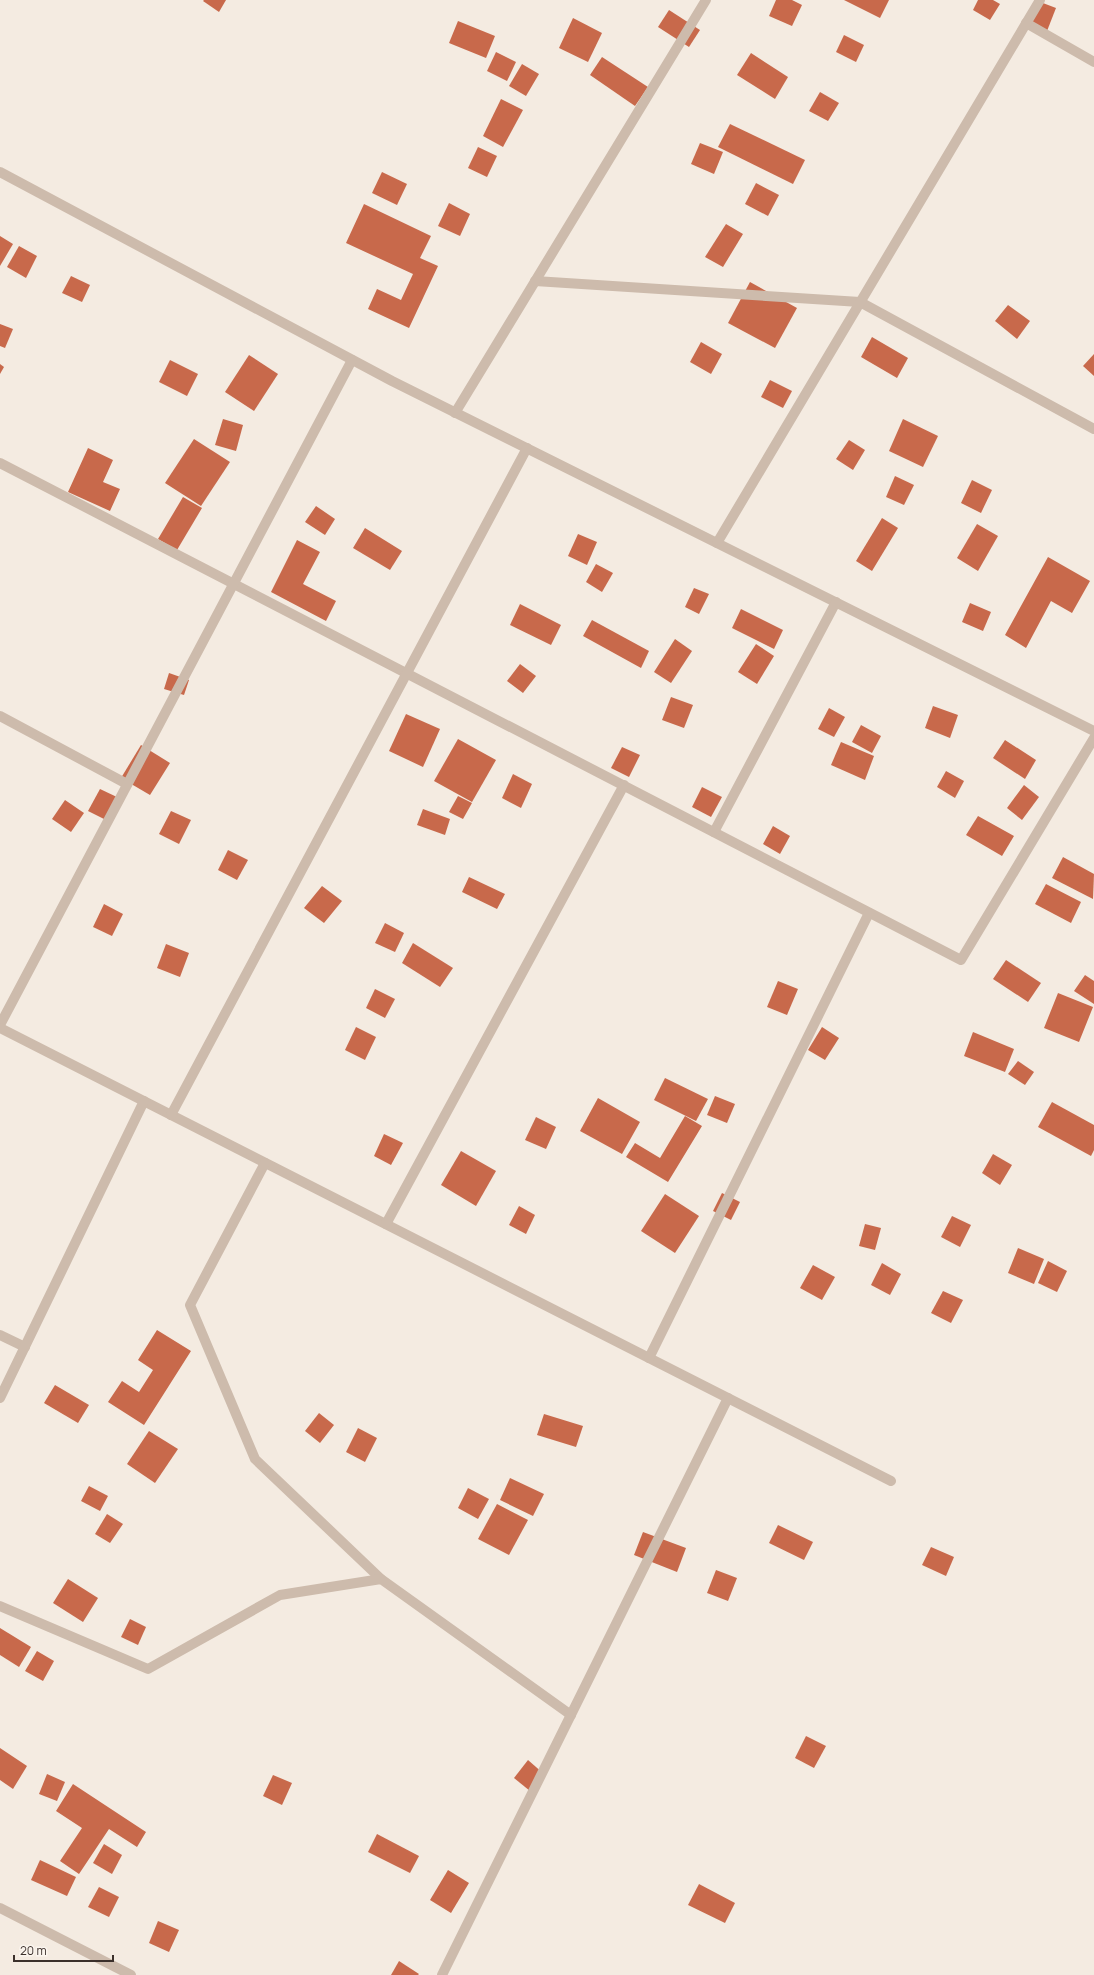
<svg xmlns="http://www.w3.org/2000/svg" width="1094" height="1975" font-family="Manrope,sans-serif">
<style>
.building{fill:#c8694b}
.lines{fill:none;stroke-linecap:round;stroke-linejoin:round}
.minor{stroke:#cdbbac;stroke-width:10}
</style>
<rect width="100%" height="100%" fill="#f4ebe1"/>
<g class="building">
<path d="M204,0H226L219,12L203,1Z"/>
<path d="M776,0H792L802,5L792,26L769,16Z"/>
<path d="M844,0H889L880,18Z"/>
<path d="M978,0H993L1000,4L990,20L973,10Z"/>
<path d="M1035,0L1056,8L1047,31L1026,24Z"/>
<path d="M669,10L700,30L689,47L658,27Z"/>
<path d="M573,18L602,33L588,62L559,48Z"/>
<path d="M458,21L495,36L486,58L449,43Z"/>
<path d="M844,35L864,45L856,62L836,52Z"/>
<path d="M496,52L516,62L507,81L487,71Z"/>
<path d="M751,53L788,77L775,99L737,75Z"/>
<path d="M602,57L648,87L635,106L590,75Z"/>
<path d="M522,64L539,74L526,96L509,86Z"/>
<path d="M820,92L839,103L828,121L809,111Z"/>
<path d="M501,99L523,110L503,147L483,136Z"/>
<path d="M730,124L805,160L793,184L718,147Z"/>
<path d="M700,143L723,152L714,174L691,164Z"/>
<path d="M478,147L497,156L487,177L468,168Z"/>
<path d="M382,172L407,184L397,205L372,193Z"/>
<path d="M756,183L779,195L768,216L745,204Z"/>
<path d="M449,203L470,214L460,236L438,226Z"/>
<path d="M364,204L431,236L420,258L438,266L409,328L368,309L377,289L401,300L413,274L346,243Z"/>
<path d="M726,224L743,234L723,267L705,257Z"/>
<path d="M0,236L13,244L0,266Z"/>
<path d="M19,246L37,256L26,278L7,267Z"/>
<path d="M71,276L90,285L82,302L62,293Z"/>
<path d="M750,282L797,308L775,348L728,323Z"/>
<path d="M1008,305L1030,321L1017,339L995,321Z"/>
<path d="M0,324L13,329L5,348L0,346Z"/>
<path d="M872,337L908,358L897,378L861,357Z"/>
<path d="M701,342L722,354L711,374L690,362Z"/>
<path d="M1094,354V376L1083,366Z"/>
<path d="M249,355L278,374L254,411L225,392Z"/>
<path d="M170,360L198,374L187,396L159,382Z"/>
<path d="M0,364L4,367L0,374Z"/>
<path d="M770,380L792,391L783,408L761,397Z"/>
<path d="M223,419L243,425L236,451L215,445Z"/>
<path d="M903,419L938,436L923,467L889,451Z"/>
<path d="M194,439L230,462L201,506L165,483Z"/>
<path d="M849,440L865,450L853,470L836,459Z"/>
<path d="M88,448L113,460L103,482L120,489L110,511L68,492Z"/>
<path d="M895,476L914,485L904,505L886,497Z"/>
<path d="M972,480L992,490L981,513L961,503Z"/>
<path d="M183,497L202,508L177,550L158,539Z"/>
<path d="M316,506L335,519L325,535L305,522Z"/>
<path d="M882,518L898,528L872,571L856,561Z"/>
<path d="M977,524L998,536L978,571L957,558Z"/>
<path d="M365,528L402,551L390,570L353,548Z"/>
<path d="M578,534L597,542L587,565L568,556Z"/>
<path d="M297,540L320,552L303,584L336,601L326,621L271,592Z"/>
<path d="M1048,557L1090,581L1072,613L1051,601L1026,648L1005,635Z"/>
<path d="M596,564L613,573L602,592L586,582Z"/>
<path d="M694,588L709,594L699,614L685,607Z"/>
<path d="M970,603L991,612L983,631L962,622Z"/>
<path d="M520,604L561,625L551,645L510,625Z"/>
<path d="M741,609L783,630L774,649L732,628Z"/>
<path d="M592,620L649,651L641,668L583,636Z"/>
<path d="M675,639L692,651L671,683L654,672Z"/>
<path d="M756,644L774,656L757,684L738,672Z"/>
<path d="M520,664L536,676L523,693L507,681Z"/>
<path d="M169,673L189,680L184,695L164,689Z"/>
<path d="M671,697L693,705L684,728L662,720Z"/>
<path d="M933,706L958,715L950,738L925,728Z"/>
<path d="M829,708L845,717L834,737L818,729Z"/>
<path d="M406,714L440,729L423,767L389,751Z"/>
<path d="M861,725L881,736L872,753L852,742Z"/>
<path d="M458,739L496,760L472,802L434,781Z"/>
<path d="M1005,740L1036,760L1025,779L993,758Z"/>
<path d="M841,742L874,756L865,780L831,765Z"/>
<path d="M141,745L170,763L150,795L121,778Z"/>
<path d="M622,747L640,755L629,777L611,768Z"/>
<path d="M946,771L964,781L955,798L937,787Z"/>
<path d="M513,774L532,784L521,808L502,798Z"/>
<path d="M1024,785L1039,797L1022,820L1007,808Z"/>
<path d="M702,787L722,797L711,817L692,807Z"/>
<path d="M100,789L119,798L108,821L88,811Z"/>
<path d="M458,796L472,803L463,819L449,812Z"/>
<path d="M65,800L84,813L71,832L52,819Z"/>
<path d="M423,809L450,819L445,835L417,825Z"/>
<path d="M171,811L191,820L179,844L159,834Z"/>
<path d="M978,816L1014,836L1002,856L966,835Z"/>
<path d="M773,826L790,836L780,854L763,844Z"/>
<path d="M228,850L248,860L237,880L218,870Z"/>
<path d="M1063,857L1094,874L1093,899L1052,878Z"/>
<path d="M469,877L505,894L497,909L462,892Z"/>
<path d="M1046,884L1081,902L1071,923L1035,904Z"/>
<path d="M322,886L342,901L324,923L304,908Z"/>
<path d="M104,904L123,914L112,936L93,927Z"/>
<path d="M385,923L404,933L395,952L375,943Z"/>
<path d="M413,943L453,968L440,987L402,963Z"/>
<path d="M166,944L189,953L180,977L157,968Z"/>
<path d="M1006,960L1041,983L1028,1002L993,979Z"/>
<path d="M1085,975L1094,981V1004L1074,991Z"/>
<path d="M778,981L798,989L787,1015L767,1007Z"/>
<path d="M375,989L395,999L385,1018L366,1008Z"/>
<path d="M1058,993L1093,1007L1079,1042L1044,1028Z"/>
<path d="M356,1027L376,1037L365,1060L345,1050Z"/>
<path d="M822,1027L839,1038L825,1060L808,1050Z"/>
<path d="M973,1032L1014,1049L1005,1072L964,1056Z"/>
<path d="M1018,1061L1034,1072L1025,1085L1008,1074Z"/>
<path d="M665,1078L708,1099L696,1121L654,1100Z"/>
<path d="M715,1096L735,1104L727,1123L707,1115Z"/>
<path d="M598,1098L640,1122L622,1154L580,1131Z"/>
<path d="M1052,1102L1094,1125V1150L1091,1156L1038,1127Z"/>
<path d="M685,1116L702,1126L668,1182L626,1157L635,1143L660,1158Z"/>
<path d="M536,1117L556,1127L546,1149L525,1140Z"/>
<path d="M384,1134L403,1143L391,1165L374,1156Z"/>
<path d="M461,1151L496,1171L476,1206L441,1185Z"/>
<path d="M993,1154L1012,1165L1000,1185L982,1173Z"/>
<path d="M722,1193L740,1202L731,1220L713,1211Z"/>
<path d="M665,1194L699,1216L675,1253L641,1231Z"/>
<path d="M519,1206L535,1215L526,1234L509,1225Z"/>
<path d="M952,1216L971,1225L960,1247L941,1237Z"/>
<path d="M865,1224L881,1228L875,1250L859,1246Z"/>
<path d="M1018,1248L1044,1259L1034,1284L1008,1273Z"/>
<path d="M1048,1261L1067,1271L1057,1292L1038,1283Z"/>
<path d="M882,1263L901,1274L890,1295L871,1285Z"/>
<path d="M813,1265L835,1277L822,1300L800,1288Z"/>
<path d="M943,1291L963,1300L951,1323L931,1313Z"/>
<path d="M157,1330L191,1351L144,1425L108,1402L122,1381L139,1392L153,1370L138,1360Z"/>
<path d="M55,1385L89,1405L78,1423L44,1403Z"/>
<path d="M319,1413L334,1425L320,1443L305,1431Z"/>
<path d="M544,1414L583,1426L576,1447L537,1435Z"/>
<path d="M358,1428L377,1438L365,1462L346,1452Z"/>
<path d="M149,1431L178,1449L155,1483L127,1464Z"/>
<path d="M510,1478L544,1494L533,1516L500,1500Z"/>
<path d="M89,1486L108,1496L100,1511L81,1501Z"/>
<path d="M468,1488L489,1499L478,1519L458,1508Z"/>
<path d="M497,1504L528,1520L509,1555L478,1539Z"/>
<path d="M107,1514L123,1524L110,1543L95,1534Z"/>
<path d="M778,1525L813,1542L804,1560L769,1543Z"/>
<path d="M643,1532L686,1548L677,1572L634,1555Z"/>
<path d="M931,1547L954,1557L946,1576L922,1565Z"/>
<path d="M716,1570L737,1578L728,1601L707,1593Z"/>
<path d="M68,1579L98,1598L83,1622L53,1603Z"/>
<path d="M130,1619L146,1627L138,1645L121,1637Z"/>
<path d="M0,1628L31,1647L19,1667L0,1655Z"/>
<path d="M37,1651L54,1661L43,1681L25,1671Z"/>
<path d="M806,1736L826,1746L814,1768L795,1758Z"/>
<path d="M0,1748L27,1766L13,1789L0,1780Z"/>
<path d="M528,1760L544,1774L530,1791L514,1778Z"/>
<path d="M47,1774L65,1782L57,1801L39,1794Z"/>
<path d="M273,1775L292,1783L282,1805L263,1796Z"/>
<path d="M73,1784L146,1832L137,1847L109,1829L79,1874L60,1861L82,1828L56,1811Z"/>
<path d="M377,1834L419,1856L410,1873L368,1852Z"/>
<path d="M104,1844L122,1855L112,1874L93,1863Z"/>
<path d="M40,1860L76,1877L67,1896L31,1880Z"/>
<path d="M448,1870L469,1883L451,1913L430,1900Z"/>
<path d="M699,1884L735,1903L725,1923L688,1905Z"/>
<path d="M99,1887L119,1897L109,1917L88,1907Z"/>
<path d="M158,1921L179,1930L169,1952L149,1943Z"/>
<path d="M399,1961L419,1974L418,1975H391Z"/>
</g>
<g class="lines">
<g class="minor">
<path d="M1026,23L1094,62"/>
<path d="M0,172L392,381L1094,731"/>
<path d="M535,281L860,302L1094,429"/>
<path d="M455,413L706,0"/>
<path d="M0,463L961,960L1094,738"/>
<path d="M717,543L1040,0"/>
<path d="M0,716L127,784"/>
<path d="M714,832L836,602"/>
<path d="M0,1025L352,360"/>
<path d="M0,1028L891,1481"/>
<path d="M171,1115L527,448"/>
<path d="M265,1163L190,1305L255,1459L381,1579"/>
<path d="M386,1224L624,785"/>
<path d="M0,1335L25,1347"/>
<path d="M649,1358L869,913"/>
<path d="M0,1398L144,1101"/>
<path d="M0,1606L148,1669L280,1595L381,1579L571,1715"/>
<path d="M0,1908L131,1975"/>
<path d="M442,1975L728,1398"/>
</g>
</g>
<path d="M14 1955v6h99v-6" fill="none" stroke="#3b302b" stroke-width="2"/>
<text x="20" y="1955" font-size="12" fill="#3b302b" stroke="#fbf5ee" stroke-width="3" paint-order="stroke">20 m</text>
</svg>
